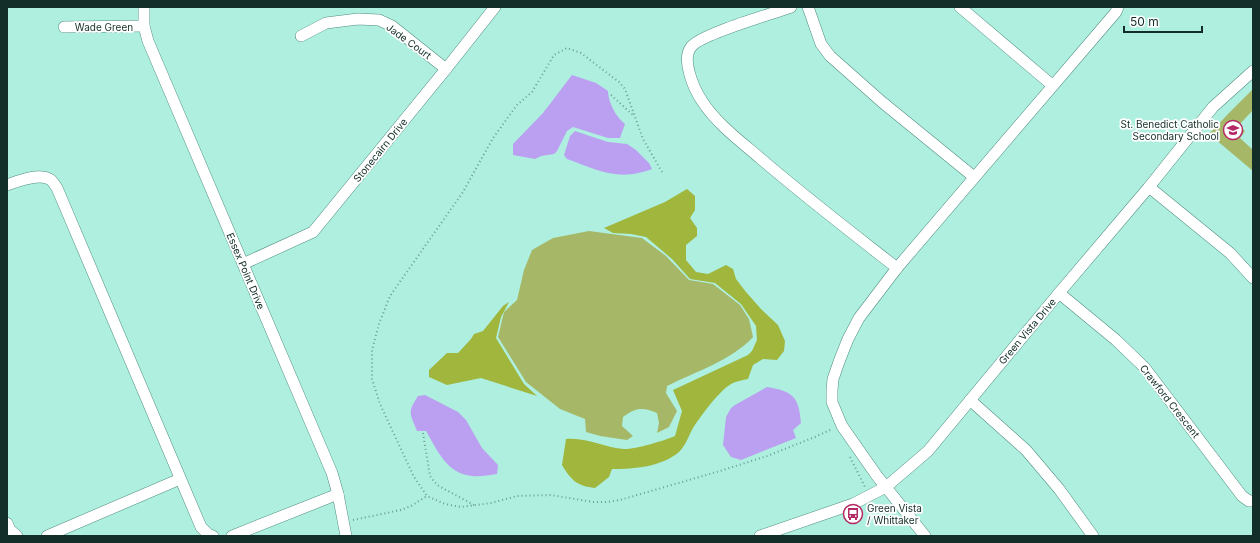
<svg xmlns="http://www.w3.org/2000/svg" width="1260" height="543" font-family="Inter,sans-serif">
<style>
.green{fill:#a6b868}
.forest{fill:#a0b63d}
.water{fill:#bba0f1}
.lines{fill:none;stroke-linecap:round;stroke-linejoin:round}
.minor-casing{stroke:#508e81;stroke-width:12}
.path{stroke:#6d9e93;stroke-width:2;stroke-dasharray:1 3;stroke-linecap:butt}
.minor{stroke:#fff;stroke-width:11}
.labels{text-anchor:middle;stroke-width:3.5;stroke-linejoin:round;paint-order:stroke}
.street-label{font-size:10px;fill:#132e28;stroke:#fff}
.poi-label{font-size:10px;fill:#132e28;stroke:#fff;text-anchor:end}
</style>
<rect width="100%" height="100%" fill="#aeefe0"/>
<g class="green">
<path d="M1253,89V110L1239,125L1245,131L1240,138L1253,150V171L1209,134L1229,113Z"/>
<path d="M589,231L642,238L666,256L689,280L713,284L740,305L749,319L753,337C732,360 695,372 667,386L666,393L677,411L669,427L657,433L659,423L657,413C643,407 636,407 623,417L622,426L633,436L627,440L600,436L586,432L585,419L560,409L526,382L498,337L504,312L517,300L524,270L532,250L553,238Z"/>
</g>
<g class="forest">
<path d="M687,189L695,196V210L690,218L697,228V236L686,245V260L696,272L708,274L726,265L733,269L736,279L746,292L761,309L778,325L785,341L784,351L777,360L763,359L753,365L748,379C743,380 737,381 733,383C721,388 700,417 693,428C688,437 686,445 679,452C661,467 634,469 612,469L609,477L595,488C577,486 571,480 562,465L566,439C587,437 605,448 624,449C637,449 663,441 675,436L682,411L673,390L748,355L752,351L757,340L756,326L741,304L715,283L690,279L672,259L646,237L631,234L613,233L604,228L665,202Z"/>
<path d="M509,302L501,317L496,338L524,384L537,396L481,378L447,385L429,377V370L447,353H458L471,339L474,334L483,331L503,306Z"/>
</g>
<g class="water">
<path d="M572,75L596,83L608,91C608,102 616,117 625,124L620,138H608L573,127L567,131L557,151L554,154L541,156L535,159L513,155V144L543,113Z"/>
<path d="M575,131L608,142L627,144L636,150L649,163L652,169C618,182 598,170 567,159L564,155L570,136Z"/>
<path d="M767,387C793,391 799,397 801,423L793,430L796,438L741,460L731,457L723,445L726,417L731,408L735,405Z"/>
<path d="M425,395L458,412L466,420L482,448L498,465L497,474C489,475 480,477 472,476C447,474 437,450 426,431H417C410,413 407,413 418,396Z"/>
</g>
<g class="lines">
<g class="minor-casing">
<g id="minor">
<path d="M144,7V26L148,41L332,473L338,494L346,536"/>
<path d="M791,7C772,14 700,34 691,47C681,60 694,89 702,101C716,123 740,141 760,158C804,196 851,232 897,268"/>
<path d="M808,7L821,44L830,56L882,102L974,177"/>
<path d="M960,7L1052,85"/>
<path d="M64,27L144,26"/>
<path d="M301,36L326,23L358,19L379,20L392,26L446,69"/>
<path d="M7,185C18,181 40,172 51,180C53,182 55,185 57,188L201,527L208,534L213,536"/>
<path d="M1149,187L1230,253L1253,278"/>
<path d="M243,264L313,232L446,69L495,7"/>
<path d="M1059,293L1116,340L1145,368L1242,496L1249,501H1253"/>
<path d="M970,400L1026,450L1059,489L1093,536"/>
<path d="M7,523L10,530L17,536"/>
<path d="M47,536L180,479"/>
<path d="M232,536L338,494"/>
<path d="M760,536L853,504L886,487L928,451L1059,293L1149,187L1213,107L1253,71"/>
<path d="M925,536L877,476L842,426L832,402V390L833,379L840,359L848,339L859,318L897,268L1116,12L1118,7"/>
</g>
</g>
<g class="path">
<path d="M611,95L634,116"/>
<path d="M662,172L643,139L625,89L619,82L581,53L567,48L554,55L532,92L517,105L493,138L463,192L390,296L379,324L372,350V379L380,404L414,477L427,496L445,504L461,507L491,503L517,496L551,495L593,502H607L620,500L720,471L767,456L815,437L832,429"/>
<path d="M423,433L430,476L437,485L474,505"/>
<path d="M850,457L865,487"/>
<path d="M353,520L401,510L411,506L427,496"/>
</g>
<use href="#minor" class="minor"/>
</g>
<defs>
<g id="school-ring" transform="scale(1)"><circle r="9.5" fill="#fff" stroke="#b42a67" stroke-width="1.5"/><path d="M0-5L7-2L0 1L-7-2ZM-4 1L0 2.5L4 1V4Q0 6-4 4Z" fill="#b42a67"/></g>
<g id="bus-ring" transform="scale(1)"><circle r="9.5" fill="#fff" stroke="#b42a67" stroke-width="1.5"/><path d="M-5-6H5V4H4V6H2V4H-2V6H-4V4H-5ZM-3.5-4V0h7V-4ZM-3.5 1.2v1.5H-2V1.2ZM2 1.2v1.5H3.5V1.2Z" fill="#b42a67"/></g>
</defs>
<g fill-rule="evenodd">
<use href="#school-ring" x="1233" y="130"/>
<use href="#bus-ring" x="853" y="514"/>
</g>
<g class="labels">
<g class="street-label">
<text x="104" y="31">Wade Green</text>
<text transform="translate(409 41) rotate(36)" y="4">Jade Court</text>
<text transform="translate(380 150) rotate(-51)" y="4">Stonecairn Drive</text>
<text transform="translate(246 271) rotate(67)" y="4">Essex Point Drive</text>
<text transform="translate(1027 331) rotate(-50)" y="4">Green Vista Drive</text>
<text transform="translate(1170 401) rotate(52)" y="4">Crawford Crescent</text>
</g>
<g class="poi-label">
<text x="1219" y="128">St. Benedict Catholic<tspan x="1219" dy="12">Secondary School</tspan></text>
<text x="867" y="512" text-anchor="start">Green Vista<tspan x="867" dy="12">/ Whittaker</tspan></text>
</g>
</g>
<rect width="1260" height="543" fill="none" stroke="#132e28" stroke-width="16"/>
<path d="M1124 26v6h78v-6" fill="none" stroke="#132e28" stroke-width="2"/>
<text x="1130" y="26" font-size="12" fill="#132e28" stroke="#ffffff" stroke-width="3" paint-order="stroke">50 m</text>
</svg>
